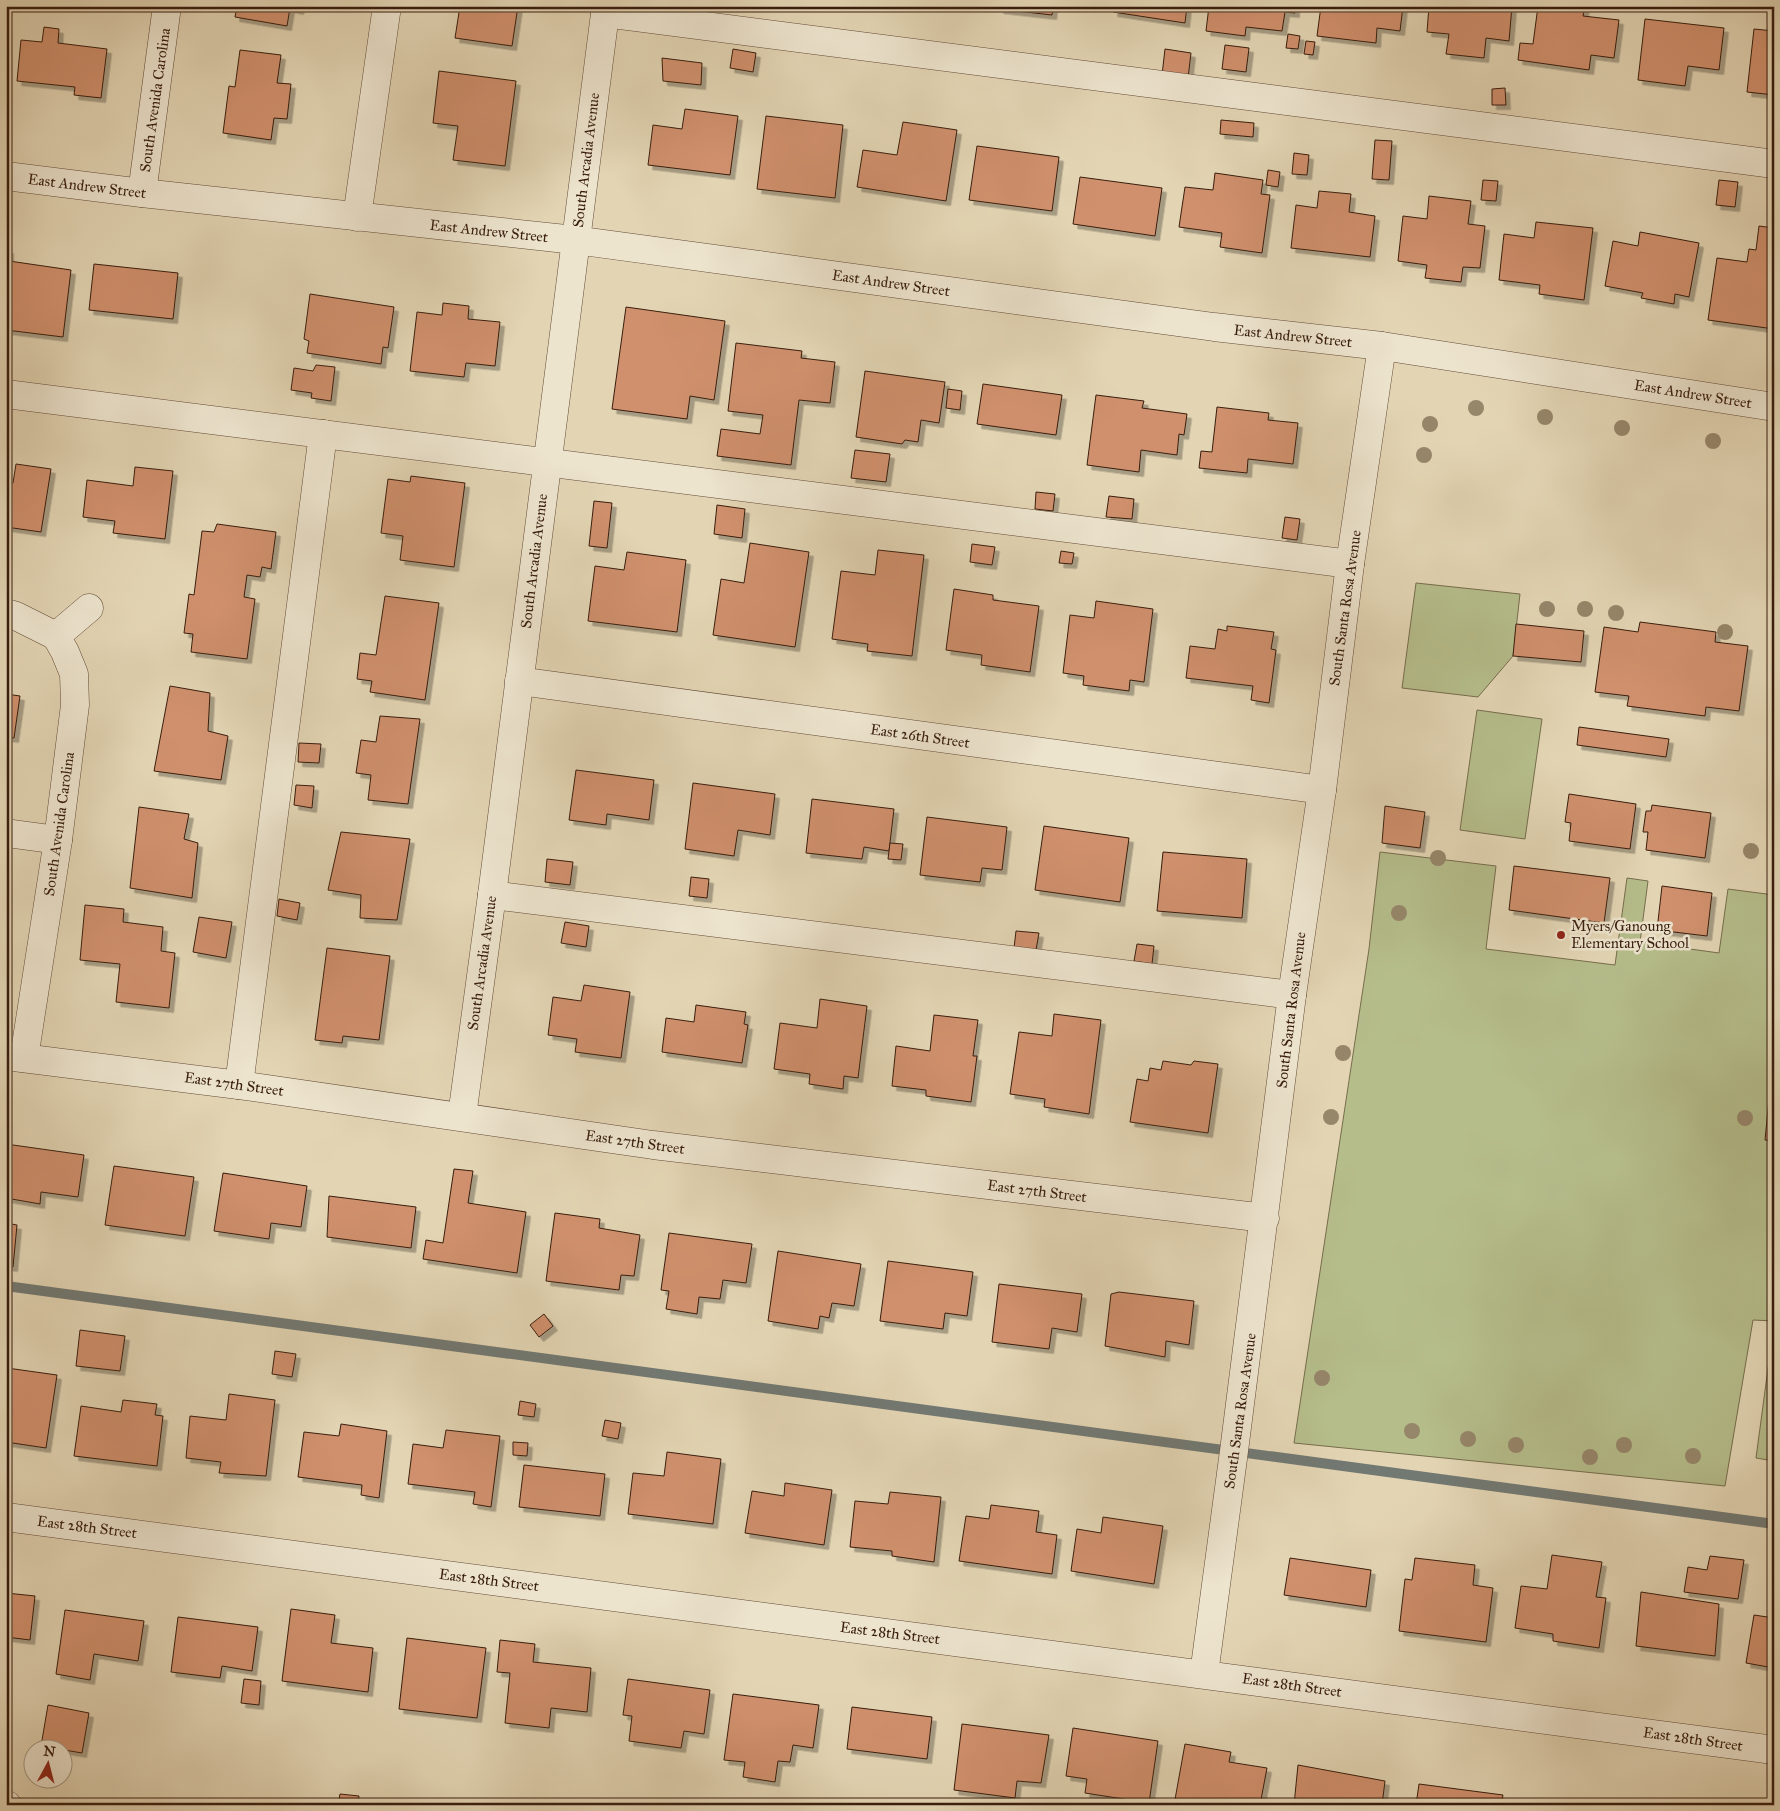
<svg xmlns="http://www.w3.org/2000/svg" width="1780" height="1811" font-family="'IM FELL Great Primer',serif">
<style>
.green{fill:#b5bd8b;stroke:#766d4c}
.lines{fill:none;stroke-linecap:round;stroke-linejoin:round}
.stream{stroke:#727973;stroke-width:10}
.building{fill:#d0906d;stroke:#381d0e;filter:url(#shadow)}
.minor-casing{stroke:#634b38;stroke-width:29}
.minor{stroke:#ede4ce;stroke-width:28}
.tree{fill:#96866a}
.poi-dot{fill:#8f2418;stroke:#ede4ce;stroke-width:2}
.labels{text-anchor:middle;stroke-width:5;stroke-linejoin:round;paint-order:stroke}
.street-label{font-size:15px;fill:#381d0e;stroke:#ede4ce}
.poi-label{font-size:15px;fill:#381d0e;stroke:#ede4ce;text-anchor:start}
</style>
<defs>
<filter id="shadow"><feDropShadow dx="4.5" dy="4.5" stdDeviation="0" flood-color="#0004"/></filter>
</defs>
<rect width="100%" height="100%" fill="#e3d5b4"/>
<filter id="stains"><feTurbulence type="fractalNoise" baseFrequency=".004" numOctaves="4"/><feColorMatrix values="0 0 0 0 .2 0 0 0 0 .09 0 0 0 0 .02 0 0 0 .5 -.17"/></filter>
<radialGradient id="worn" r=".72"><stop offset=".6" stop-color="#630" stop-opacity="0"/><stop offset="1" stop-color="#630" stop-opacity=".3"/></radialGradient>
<g class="green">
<path d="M1416,583L1520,594L1513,656L1478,697L1402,688Z"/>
<path d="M1477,710L1542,719L1525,839L1460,830Z"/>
<path d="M1380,852L1496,866L1486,949L1615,965L1627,878L1648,881L1640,942L1719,953L1728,889L1774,895V1321L1753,1320L1725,1486L1294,1443L1369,949Z"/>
<path d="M1773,1331H1774V1461L1756,1458Z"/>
</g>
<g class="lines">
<path class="stream" d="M6,1286L1774,1524"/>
</g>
<g class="building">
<path d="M237,6H300L299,10L290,8L287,26L235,17Z"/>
<path d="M460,6H518L512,46L455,38Z"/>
<path d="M999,6H1053L1052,15L999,9Z"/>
<path d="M1114,6H1187L1185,23L1113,12Z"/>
<path d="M1209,6H1295V13L1285,12L1282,31L1246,27L1245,36L1206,31Z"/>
<path d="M1321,6H1403L1400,31L1377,28L1376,43L1317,36Z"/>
<path d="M1429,6H1512L1509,41L1486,38L1484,58L1446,54L1449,34L1427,32Z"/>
<path d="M1538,6H1585L1583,16L1619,20L1614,58L1591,55L1589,70L1518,60L1520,43L1533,44Z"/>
<path d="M1645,19L1724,28L1719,70L1688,66L1685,86L1638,80Z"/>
<path d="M44,27L59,29L58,43L107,49L101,98L74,95L75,87L17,81L21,40L42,42Z"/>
<path d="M1754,29L1774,31V95L1747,92Z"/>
<path d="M1288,34L1300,36L1298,49L1286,48Z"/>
<path d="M1306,41L1315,42L1313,55L1304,54Z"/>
<path d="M1225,45L1249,48L1246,72L1222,69Z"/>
<path d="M733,49L756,53L753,72L730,68Z"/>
<path d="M1165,49L1191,53L1188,78L1162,75Z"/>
<path d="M240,50L281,55L277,83L291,84L287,119L274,118L271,140L223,133L229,86L235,87Z"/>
<path d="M662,58L702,63L701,85L663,81Z"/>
<path d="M439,71L516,81L505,166L453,160L458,126L433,123Z"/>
<path d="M1505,88L1506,105H1492V89Z"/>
<path d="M685,109L738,116L730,175L648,165L653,125L682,129Z"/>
<path d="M766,116L843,125L835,198L757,189Z"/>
<path d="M1221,120L1254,123L1253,137L1220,134Z"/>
<path d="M903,122L957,130L946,201L857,187L863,150L897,155Z"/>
<path d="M1375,140L1392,141L1389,180L1372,179Z"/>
<path d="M977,146L1059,157L1052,211L969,200Z"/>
<path d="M1294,153L1309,155L1307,175L1292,174Z"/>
<path d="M1268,170L1280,172L1278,187L1266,185Z"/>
<path d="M1215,173L1263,180L1261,194L1270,195L1262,253L1220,247L1222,233L1179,227L1185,187L1213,190Z"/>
<path d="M1080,177L1162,188L1155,236L1073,224Z"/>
<path d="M1483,180L1498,181L1496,201L1481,200Z"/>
<path d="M1719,180L1738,182L1735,207L1716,205Z"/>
<path d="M1319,191L1351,194L1349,212L1375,216L1370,257L1291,248L1296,205L1317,208Z"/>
<path d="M1429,196L1471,201L1468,224L1485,226L1480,268L1463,267L1461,282L1425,278L1427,265L1398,261L1403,216L1427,219Z"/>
<path d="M1536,222L1593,228L1584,300L1539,294L1540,285L1499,280L1504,234L1534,238Z"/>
<path d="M1759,226L1774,228V329L1708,320L1717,258L1747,262L1749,249L1756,250Z"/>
<path d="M1640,232L1699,243L1689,297L1675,294L1674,304L1641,298L1643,293L1605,286L1613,241L1638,246Z"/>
<path d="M6,249H9V261L71,270L63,337L6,330Z"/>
<path d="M94,264L178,273L173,319L89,310Z"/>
<path d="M310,294L394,307L388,348L383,347L381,364L307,353L309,341L304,339Z"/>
<path d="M443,303L469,306L468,319L500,322L495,366L466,363L464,377L410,371L417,312L442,315Z"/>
<path d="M626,307L725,321L714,400L690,396L687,419L612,409Z"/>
<path d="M736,343L802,351L801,358L835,362L830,403L799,400L791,465L717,456L721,429L760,434L763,415L728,411Z"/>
<path d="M316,365L335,367L331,401L311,398L312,393L291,390L294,368L313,371Z"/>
<path d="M865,371L945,382L939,423L921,420L918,442L905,440L902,444L856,437Z"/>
<path d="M983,384L1062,395L1056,435L977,424Z"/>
<path d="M948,389L962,391L960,410L946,408Z"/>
<path d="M1096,395L1144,401L1142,408L1187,414L1184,435L1179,434L1177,455L1141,450L1139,472L1087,465Z"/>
<path d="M1217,407L1269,413L1268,420L1298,423L1293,464L1248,459L1247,473L1199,468L1201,451L1212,452Z"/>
<path d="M855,450L890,454L886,482L851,478Z"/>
<path d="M16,464L51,469L41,532L6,527V482L13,483Z"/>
<path d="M135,467L173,471L165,539L113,533L115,521L83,517L87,480L133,486Z"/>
<path d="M411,476L465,483L454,567L400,560L403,536L381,533L388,479L410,482Z"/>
<path d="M1036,492L1055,494L1053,511L1035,509Z"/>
<path d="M1109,496L1134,499L1132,519L1106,517Z"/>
<path d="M594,501L612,503L607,548L589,546Z"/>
<path d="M717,505L745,509L742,538L714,534Z"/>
<path d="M1285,517L1300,519L1297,540L1282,538Z"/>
<path d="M217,524L276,532L271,569L262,567L260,577L247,575L244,597L255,599L247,659L191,652L193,634L184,633L189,594L194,595L202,531L214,532Z"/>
<path d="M750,543L809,552L795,647L713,635L721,579L744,583Z"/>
<path d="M972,544L995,547L992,565L970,562Z"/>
<path d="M878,550L924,555L912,656L867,651L868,644L832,639L841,571L875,575Z"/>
<path d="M1061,551L1074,553L1072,564L1059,563Z"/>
<path d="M627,552L686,560L677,632L588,621L595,566L624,570Z"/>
<path d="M954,589L993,595V600L1039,606L1030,672L981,665L982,655L946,650Z"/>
<path d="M385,596L439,603L425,700L370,692L372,681L357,679L360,653L376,655Z"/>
<path d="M1096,601L1153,609L1144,682L1130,680L1129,691L1083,685L1084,676L1063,673L1070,615L1094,618Z"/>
<path d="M1640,622L1716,632L1715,642L1748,646L1739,711L1706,707L1705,716L1627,706L1629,696L1595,692L1604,627L1638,632Z"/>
<path d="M1516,624L1584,631L1581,662L1513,656Z"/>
<path d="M1227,626L1274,632L1271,649L1276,650L1269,703L1251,700L1253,686L1186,678L1190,646L1215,649L1218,629L1227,631Z"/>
<path d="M170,686L210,693L208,731L228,736L221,780L154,771Z"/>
<path d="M6,694L20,696L14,738L6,737Z"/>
<path d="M380,716L420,719L408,804L368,800L371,775L356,773L361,740L376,742Z"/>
<path d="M1579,727L1669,739L1666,757L1577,745Z"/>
<path d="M299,743L321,744L319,763L298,762Z"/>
<path d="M576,770L654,780L649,820L607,814L606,825L569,820Z"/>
<path d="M693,783L775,794L770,835L738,830L734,856L685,849Z"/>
<path d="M296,785L314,786L312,808L294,805Z"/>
<path d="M1569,794L1636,804L1630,849L1569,841L1571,823L1565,822Z"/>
<path d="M812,799L894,809L889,851L864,847L862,859L806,853Z"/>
<path d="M1652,805L1711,813L1705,858L1646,850L1648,832H1643L1646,811H1651Z"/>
<path d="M1385,806L1425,812L1420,848L1382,843Z"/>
<path d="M139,807L189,814L184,839L198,843L192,898L130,888Z"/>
<path d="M927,817L1007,827L1002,870L982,868L980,882L920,875Z"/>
<path d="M1044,826L1129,838L1120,902L1035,890Z"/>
<path d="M341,832L410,839L397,920L360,918L361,895L328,890Z"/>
<path d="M890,843L903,844L901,860L888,859Z"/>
<path d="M1163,852L1247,859L1242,918L1157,911Z"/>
<path d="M547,859L573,862L570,885L545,882Z"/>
<path d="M1514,866L1610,878L1604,923L1509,910Z"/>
<path d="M691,877L709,879L707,898L689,896Z"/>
<path d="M1662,886L1712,893L1707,936L1657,930Z"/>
<path d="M279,899L300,903L297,920L277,916Z"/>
<path d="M85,905L124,909L123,922L163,927L161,951L175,953L169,1008L116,1002L120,964L80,960Z"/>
<path d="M199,917L232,922L226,958L193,952Z"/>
<path d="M565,922L589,926L586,947L561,943Z"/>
<path d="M1016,931L1039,933L1036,950L1014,948Z"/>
<path d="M1137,944L1154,946L1152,964L1134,961Z"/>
<path d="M327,948L390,956L379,1040L343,1036L342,1043L315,1040Z"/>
<path d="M584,985L630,992L621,1058L575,1052L577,1039L548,1035L553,997L581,1001Z"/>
<path d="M820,999L867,1006L858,1078L844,1076L843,1089L809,1084L810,1074L774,1069L780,1023L817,1028Z"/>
<path d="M696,1005L746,1012L744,1024L748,1025L742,1063L662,1052L666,1018L694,1022Z"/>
<path d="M1054,1014L1101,1020L1089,1114L1044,1107L1045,1099L1010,1094L1019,1032L1052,1036Z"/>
<path d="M934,1015L978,1020L973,1056H977L971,1102L926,1096V1090L892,1086L896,1046L930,1051Z"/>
<path d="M1163,1061L1191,1065L1194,1061L1218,1064L1208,1133L1130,1122L1137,1079L1148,1081L1150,1068L1161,1070Z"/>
<path d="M1771,1078L1774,1079V1141L1765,1140Z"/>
<path d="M6,1144L84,1155L78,1197L41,1192L40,1204L6,1198Z"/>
<path d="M114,1166L194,1177L185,1236L105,1225Z"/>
<path d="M454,1169L473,1171L468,1203L526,1212L517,1273L423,1259L426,1240L443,1243Z"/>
<path d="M223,1173L307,1186L301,1227L271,1223L269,1239L214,1231Z"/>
<path d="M329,1196L416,1207L411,1248L327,1237Z"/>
<path d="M555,1213L600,1219L599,1228L640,1235L634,1276L621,1275L619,1290L546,1281Z"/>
<path d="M6,1223L17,1225L13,1267L6,1266Z"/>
<path d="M669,1233L752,1244L746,1283L723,1280L720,1299L699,1297L697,1314L666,1309L669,1291L661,1290Z"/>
<path d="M778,1251L861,1264L854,1306L832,1303L829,1318L820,1316L818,1329L768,1321Z"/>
<path d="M888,1261L973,1272L967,1316L945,1313L943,1329L880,1321Z"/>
<path d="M999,1284L1082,1294L1077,1332L1052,1328L1049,1349L992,1342Z"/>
<path d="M1119,1292L1194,1301L1189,1345L1166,1341L1165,1357L1105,1346L1111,1294Z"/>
<path d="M544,1314L553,1326L539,1337L530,1325Z"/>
<path d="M80,1330L125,1336L120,1371L76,1366Z"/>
<path d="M275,1351L296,1354L292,1377L272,1374Z"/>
<path d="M7,1368L57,1375L46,1448L6,1442Z"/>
<path d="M229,1394L275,1400L266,1476L219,1473L221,1462L186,1458L190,1416L226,1420Z"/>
<path d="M123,1400L157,1404L155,1415L163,1416L157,1466L74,1456L81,1406L121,1412Z"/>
<path d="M520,1401L536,1404L534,1417L518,1415Z"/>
<path d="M605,1420L621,1423L618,1439L602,1436Z"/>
<path d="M341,1424L387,1431L379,1498L361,1495L362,1485L298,1477L304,1432L339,1436Z"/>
<path d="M446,1430L500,1436L491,1507L473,1504L475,1492L408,1484L413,1444L443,1448Z"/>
<path d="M513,1442L528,1443L527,1456L513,1455Z"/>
<path d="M667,1452L721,1459L713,1524L628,1514L633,1473L664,1476Z"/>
<path d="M524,1465L605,1474L600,1516L519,1507Z"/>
<path d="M785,1483L832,1490L824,1545L745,1533L752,1491L784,1496Z"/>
<path d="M890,1492L941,1497L934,1562L892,1556V1551L850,1547L855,1501L888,1504Z"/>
<path d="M991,1505L1039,1511L1036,1532L1057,1535L1052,1574L959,1561L966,1516L989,1519Z"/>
<path d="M1103,1517L1163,1526L1154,1584L1071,1571L1077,1529L1101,1533Z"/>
<path d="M1552,1555L1602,1562L1596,1597L1606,1598L1599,1648L1553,1641V1634L1515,1628L1521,1586L1547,1589Z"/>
<path d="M1710,1556L1744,1560L1738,1599L1684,1592L1688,1567L1707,1570Z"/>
<path d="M1290,1558L1371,1570L1366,1607L1284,1595Z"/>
<path d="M1415,1558L1475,1565L1473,1585L1493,1588L1486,1642L1399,1631L1405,1579L1412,1580Z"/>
<path d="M1641,1592L1719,1604L1715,1656L1636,1646Z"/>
<path d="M6,1593L35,1596L30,1640L6,1637Z"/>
<path d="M291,1609L335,1615L331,1643L373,1648L368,1692L282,1681Z"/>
<path d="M65,1610L144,1621L138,1661L94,1654L90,1680L56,1674Z"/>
<path d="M1754,1615L1774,1618V1668L1746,1663Z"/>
<path d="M178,1617L258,1627L252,1671L222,1666L220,1678L171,1672Z"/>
<path d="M407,1638L486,1648L477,1718L399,1709Z"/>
<path d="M500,1640L535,1644L533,1662L591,1668L587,1712L551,1708L549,1728L505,1723L510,1673L497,1672Z"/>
<path d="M244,1679L261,1681L259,1705L241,1703Z"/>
<path d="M628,1679L710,1690L704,1734L684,1731L681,1748L629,1741L632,1716L623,1715Z"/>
<path d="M733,1694L819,1705L813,1748L793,1745L790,1762L778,1761L775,1782L743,1777L745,1762L724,1760Z"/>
<path d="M48,1705L89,1713L82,1753L41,1746Z"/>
<path d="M852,1707L932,1717L927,1759L847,1749Z"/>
<path d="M962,1724L1049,1735L1041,1783L1017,1781L1015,1798L954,1790Z"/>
<path d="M1073,1728L1158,1741L1149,1803L1085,1793L1087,1779L1066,1776Z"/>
<path d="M1185,1744L1231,1752L1229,1762L1267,1768L1260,1805H1174Z"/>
<path d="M1298,1765L1385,1781L1382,1805H1294Z"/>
<path d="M1419,1784L1503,1795L1501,1805H1416Z"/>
<path d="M340,1794L359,1796L358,1805H338Z"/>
</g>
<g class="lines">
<g class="minor-casing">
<g id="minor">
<path d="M605,13L1774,164"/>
<path d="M6,176L142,193L575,240L1214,327L1382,346L1774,407"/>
<path d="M142,193L167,6"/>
<path d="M357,217L387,6"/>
<path d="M6,394L1350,564"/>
<path d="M6,613L16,616L56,636"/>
<path d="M519,681L1322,790"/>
<path d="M6,833L58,840"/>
<path d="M492,895L1292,995"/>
<path d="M6,1056L239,1085L653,1145L1265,1218"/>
<path d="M24,1058L58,840L75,705L74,674L65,652L56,636L89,608"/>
<path d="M239,1085L323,434"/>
<path d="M462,1116L492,895L606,6"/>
<path d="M6,1517L1774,1750"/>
<path d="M1204,1674L1234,1451L1292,995L1322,790L1350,564L1382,346"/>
<path d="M6,1805H7"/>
</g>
</g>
<use href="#minor" class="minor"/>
</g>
<g class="tree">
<circle cx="1476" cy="408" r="8"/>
<circle cx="1545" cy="417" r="8"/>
<circle cx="1430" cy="424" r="8"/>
<circle cx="1622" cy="428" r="8"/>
<circle cx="1713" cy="441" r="8"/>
<circle cx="1424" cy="455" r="8"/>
<circle cx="1547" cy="609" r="8"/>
<circle cx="1585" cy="609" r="8"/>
<circle cx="1616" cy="613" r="8"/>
<circle cx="1725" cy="632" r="8"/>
<circle cx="1751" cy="851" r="8"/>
<circle cx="1438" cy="858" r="8"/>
<circle cx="1399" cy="913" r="8"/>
<circle cx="1343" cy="1053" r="8"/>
<circle cx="1331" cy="1117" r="8"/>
<circle cx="1745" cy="1118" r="8"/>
<circle cx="1322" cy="1378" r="8"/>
<circle cx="1412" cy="1431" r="8"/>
<circle cx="1468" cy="1439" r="8"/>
<circle cx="1516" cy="1445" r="8"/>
<circle cx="1624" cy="1445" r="8"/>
<circle cx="1693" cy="1456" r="8"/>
<circle cx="1590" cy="1457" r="8"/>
</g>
<circle class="poi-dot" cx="1561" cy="935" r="5"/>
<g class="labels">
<g class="street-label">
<text transform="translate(155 100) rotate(-82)" y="5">South Avenida Carolina</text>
<text transform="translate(586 160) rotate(-83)" y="5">South Arcadia Avenue</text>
<text transform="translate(87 186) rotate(7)" y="5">East Andrew Street</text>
<text transform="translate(489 231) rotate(6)" y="5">East Andrew Street</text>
<text transform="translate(891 283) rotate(8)" y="5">East Andrew Street</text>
<text transform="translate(1293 336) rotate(6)" y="5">East Andrew Street</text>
<text transform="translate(1693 394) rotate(9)" y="5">East Andrew Street</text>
<text transform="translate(534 561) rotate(-83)" y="5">South Arcadia Avenue</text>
<text transform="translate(1345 608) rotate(-82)" y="5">South Santa Rosa Avenue</text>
<text transform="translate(920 736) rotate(8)" y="5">East 26th Street</text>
<text transform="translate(59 824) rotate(-82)" y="5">South Avenida Carolina</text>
<text transform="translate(482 963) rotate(-82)" y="5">South Arcadia Avenue</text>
<text transform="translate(1291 1010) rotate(-83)" y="5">South Santa Rosa Avenue</text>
<text transform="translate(234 1084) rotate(8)" y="5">East 27th Street</text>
<text transform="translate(635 1142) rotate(8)" y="5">East 27th Street</text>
<text transform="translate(1037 1191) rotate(7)" y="5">East 27th Street</text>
<text transform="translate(1240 1411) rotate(-82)" y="5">South Santa Rosa Avenue</text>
<text transform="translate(87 1527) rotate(7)" y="5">East 28th Street</text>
<text transform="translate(489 1580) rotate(7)" y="5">East 28th Street</text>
<text transform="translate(890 1633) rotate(7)" y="5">East 28th Street</text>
<text transform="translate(1292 1685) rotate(8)" y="5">East 28th Street</text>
<text transform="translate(1693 1739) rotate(8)" y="5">East 28th Street</text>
</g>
<g class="poi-label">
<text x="1571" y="931">Myers/Ganoung<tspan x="1571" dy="17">Elementary School</tspan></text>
</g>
</g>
<rect width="1780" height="1811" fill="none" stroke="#e3d5b4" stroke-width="25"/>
<rect x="8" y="8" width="1765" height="1796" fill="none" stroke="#381d0e" stroke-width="2.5"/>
<rect x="12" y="12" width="1755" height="1786" fill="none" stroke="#381d0e"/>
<g transform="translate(48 1764) rotate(7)"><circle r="24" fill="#ede4ce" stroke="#a59481"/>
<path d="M0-4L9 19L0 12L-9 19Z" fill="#8f2418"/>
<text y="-8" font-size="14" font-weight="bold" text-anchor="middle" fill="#381d0e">N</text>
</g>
<rect width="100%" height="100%" filter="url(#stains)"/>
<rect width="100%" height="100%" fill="url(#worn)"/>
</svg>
